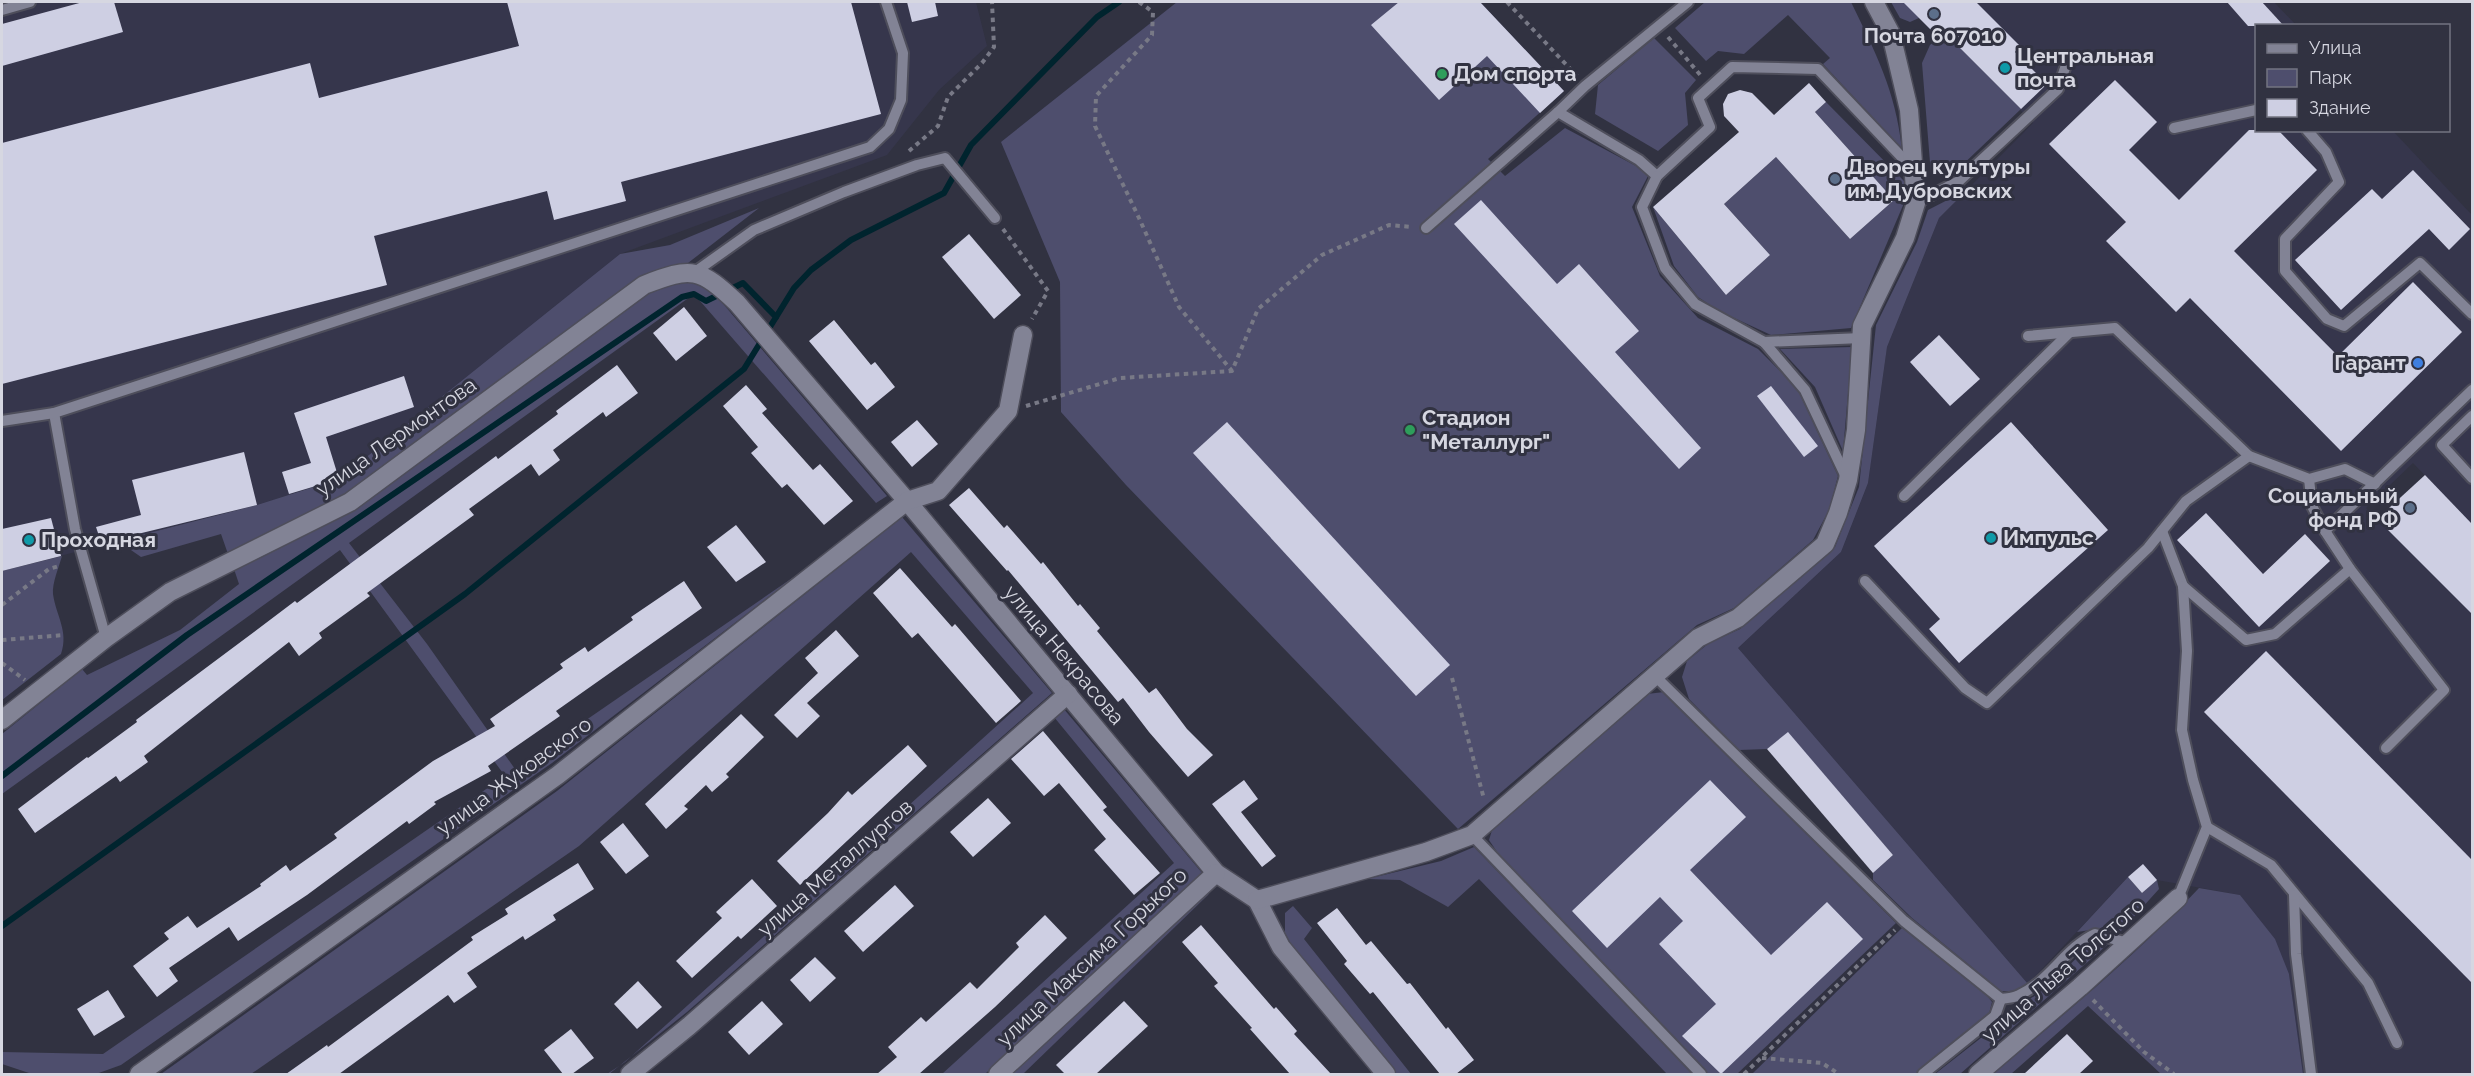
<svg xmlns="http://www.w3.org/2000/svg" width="2474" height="1076" font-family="Raleway,sans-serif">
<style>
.built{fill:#36364c}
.green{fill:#4e4e6d}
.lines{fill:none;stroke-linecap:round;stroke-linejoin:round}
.stream{stroke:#00242e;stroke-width:6}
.building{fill:#cecfe3}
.service-casing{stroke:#4e4e5b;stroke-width:14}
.minor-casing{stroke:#4e4e5b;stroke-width:21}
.path{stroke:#787986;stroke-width:4;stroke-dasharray:4.5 4.5;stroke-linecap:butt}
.service{stroke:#828395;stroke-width:10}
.minor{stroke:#828395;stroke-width:18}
.service-dot{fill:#5c6f8a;stroke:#313241;stroke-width:2}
.culture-dot{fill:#0f9aa8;stroke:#313241;stroke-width:2}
.leisure-dot{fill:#2e9e5b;stroke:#313241;stroke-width:2}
.shop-dot{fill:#3f7fe0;stroke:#313241;stroke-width:2}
.labels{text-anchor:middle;stroke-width:6;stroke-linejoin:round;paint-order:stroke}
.poi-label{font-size:21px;font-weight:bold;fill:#d6d7e1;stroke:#313241;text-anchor:start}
.street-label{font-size:21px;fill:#d6d7e1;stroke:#313241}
</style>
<rect width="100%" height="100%" fill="#313241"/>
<g class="built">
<path d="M2,2H976L987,46L939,90L887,155L620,254L339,479L257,505L2,571Z"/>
<path d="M1916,2H2274L2296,25L2256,26V130L2393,131L2472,215V524L2413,463L2366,508L2472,614V1074H2303L2289,974L2240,895L2157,880L2143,865L2128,877L2028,984L1738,648L1841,552L1868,483L1887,347L1939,218L2033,123L1952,40L1946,45L1910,9Z"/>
</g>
<g class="green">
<path d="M1177,2H1480L1564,91L1488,159L1505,176L1565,128L1636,166L1648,176L1632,207L1660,276L1698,318L1758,349L1797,388L1838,476L1829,510L1813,540L1734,608L1697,625L1458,829L1126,485L1061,412L1060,282L1001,142Z"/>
<path d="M1705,2H1851C1876,54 1895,89 1902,149L1823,64L1830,58L1788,15L1744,54L1718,51L1706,61L1675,28Z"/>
<path d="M1891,2H1916L1919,18L1910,22L1900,18Z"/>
<path d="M1939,37L1946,45L1952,40L2021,109L1956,171L1931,175L1922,63L1930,45Z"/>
<path d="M1654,38L1696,80L1685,93L1688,125L1658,151L1595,114L1598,85Z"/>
<path d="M1826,102L1905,182L1904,203L1851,328L1771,335L1719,311L1698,297L1674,266L1653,207L1726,295L1770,255L1724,204L1776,157L1850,239L1894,200L1815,112Z"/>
<path d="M1967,190L1939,218L1887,347L1868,483L1841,552L1738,648L2028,984L2015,991H2001L1912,918L1873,880V873L1893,855L1788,733L1767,749L1739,750L1689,699L1682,677L1687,661L1709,643L1740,629L1835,547L1859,487L1876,325L1917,242L1928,210Z"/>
<path d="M759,208L688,263L657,270L634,282L347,497L228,554L221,534L141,557L118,541L257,505L339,479L620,254L670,245Z"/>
<path d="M695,282L713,292L887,496L876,503L694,294L349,543L427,644L515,769L801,572L552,763L121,1065L96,1074H32L2,1064V1052L103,1054L505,776L340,550L2,794V734L82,669L87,675L180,630L239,584L234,569L647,293L672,283Z"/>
<path d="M1852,347L1843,451L1815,387L1780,349Z"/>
<path d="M902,517L1052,693L687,1012L609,1074H607L625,1062L1033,693L911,552L579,846L251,1074H161L557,791Z"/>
<path d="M62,556C59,567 52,583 53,594C56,616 69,631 61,654L2,700V571Z"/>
<path d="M1664,692L1896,923L1737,1074H1707L1497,852L1489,840L1493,827L1647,694Z"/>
<path d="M1063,708L1203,874L985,1074H942L1174,863L1054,717Z"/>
<path d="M1474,847L1693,1074H1667L1479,879L1448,907L1400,880L1367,879L1441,861Z"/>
<path d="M2128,877L2142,893L2157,880L2159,889L2121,931L2104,928L2077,932Z"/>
<path d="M1215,884L1208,895L1023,1074H1010Z"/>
<path d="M2199,888L2240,895L2275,939L2289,974L2303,1074H2161L2088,1006L2011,1074H1993C2063,1015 2136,956 2199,888Z"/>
<path d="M1293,906L1312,928L1304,939L1411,1074H1396L1297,955L1285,933V913Z"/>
<path d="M1902,928L1985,993L1992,1002L1989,1014L1917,1074H1752Z"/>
<path d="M2091,944L2107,945L1960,1074H1935L2000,1023L2009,1008C2041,1000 2067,966 2091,944Z"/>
</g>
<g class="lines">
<g class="stream">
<path d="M2,776L187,635L682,297L694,294L706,301L743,283L776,317"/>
<path d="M2,926L465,594L744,369L794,288L811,270L851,240L944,193L971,145L1097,17L1119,2"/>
</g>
</g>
<g class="building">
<path d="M83,2H114L123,32L2,66V24Z"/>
<path d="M507,2H851L881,114L621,182L626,201L554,220L547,191L374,236L387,285L2,384V143L310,63L319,98L519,46Z"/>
<path d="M907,2H935L938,16L912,22Z"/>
<path d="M1399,2H1480L1564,91L1540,113L1487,56L1439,100L1371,25Z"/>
<path d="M1903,2H1976L2020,46L2015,52L2047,84L2021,109L1952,40L1946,45Z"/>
<path d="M2227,2H2262L2284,26H2248Z"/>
<path d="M2115,80L2157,122L2129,150L2179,200L2249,130H2278L2317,170L2234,251L2338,356L2413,282L2462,332L2341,451L2190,298L2176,312L2106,241L2126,222L2049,144Z"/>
<path d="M1809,83L1826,102L1815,112L1894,200L1850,239L1776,157L1724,204L1770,255L1726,295L1653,207L1739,132L1724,116L1723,104L1728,94L1740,90L1752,93L1774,115Z"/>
<path d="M2413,170L2470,229L2449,250L2429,229L2341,310L2295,260L2372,189L2382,199Z"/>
<path d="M1481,200L1557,284L1579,264L1639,331L1615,352L1701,448L1679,469L1454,224Z"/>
<path d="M969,234L1021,295L994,319L942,257Z"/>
<path d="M684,307L707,336L676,361L653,333Z"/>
<path d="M834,320L871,365L875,362L895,387L867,410L809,341Z"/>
<path d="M1939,335L1980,379L1950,406L1910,362Z"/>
<path d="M617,365L638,393L606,417L603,412L553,450L560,460L539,476L531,464L469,509L474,515L367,593L370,596L319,633L322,638L299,656L289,642L144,756L148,762L120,782L116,776L35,833L18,809L87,757L88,758L137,722L136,720L254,632L295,601L297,603L496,456L498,459L558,414L556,411Z"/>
<path d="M404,376L414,407L326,437L339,479L289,494L282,472L311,463L294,413Z"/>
<path d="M746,385L767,409L762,413L813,470L820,464L853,501L824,525L787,484L782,488L751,453L758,447L723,406Z"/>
<path d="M1771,386L1818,446L1804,457L1757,396Z"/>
<path d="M917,420L938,444L912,467L891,442Z"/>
<path d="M1227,422L1450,665L1416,696L1193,453Z"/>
<path d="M2011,422L2108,530L1959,663L1929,629L1940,619L1874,546Z"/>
<path d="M244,452L257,505L117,539L118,541L102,545L96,527L141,515L132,480Z"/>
<path d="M2425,475L2472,524V614L2377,519Z"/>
<path d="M969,488L1004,528L1007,525L1041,564L1043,562L1078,606L1080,604L1100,628L1097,631L1149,693L1156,688L1187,729L1213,755L1188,777L1149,732L1123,698L1118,702L1008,570L1007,571L949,505Z"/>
<path d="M2206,513L2263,574L2305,534L2330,561L2259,627L2177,540Z"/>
<path d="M51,518L61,556L2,571V529Z"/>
<path d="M736,525L766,562L736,582L707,547Z"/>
<path d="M900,568L952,627L955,624L1021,701L996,723L918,633L912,638L873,593Z"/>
<path d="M684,581L702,608L556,711L560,716L488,766L491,771L434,802L436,804L409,824L407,821L307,895L238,941L229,927L169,968L178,981L157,997L133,966L169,939L164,933L188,916L197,928L261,886L260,884L286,865L290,871L337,838L334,834L433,761L495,726L490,719L563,668L560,664L585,647L588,652L633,620L631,617Z"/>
<path d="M836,630L859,656L807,703L820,716L797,738L774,715L818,673L805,658Z"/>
<path d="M2266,651L2472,860V983L2204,712Z"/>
<path d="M741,714L764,737L726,774L729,777L712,792L706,785L684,806L688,809L666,829L645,804Z"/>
<path d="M1043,731L1107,807L1103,810L1160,873L1134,895L1094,850L1106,839L1059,783L1044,796L1011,759Z"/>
<path d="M1788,732L1893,855L1873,873L1767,749Z"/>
<path d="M908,745L927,766L800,885L777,861L828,813L848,791L852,795Z"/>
<path d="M1244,780L1258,799L1241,812L1276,856L1262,867L1212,804Z"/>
<path d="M1710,780L1746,817L1690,870L1771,955L1827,902L1863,939L1721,1074L1682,1036L1716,1004L1659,944L1683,921L1660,897L1607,948L1572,911Z"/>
<path d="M988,798L1011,823L973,857L950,832Z"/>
<path d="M623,823L649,856L626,874L600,842Z"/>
<path d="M578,863L594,889L553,915L556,920L525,940L523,936L467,973L477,987L454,1003L448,995L339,1074H286L327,1045L328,1047L473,940L471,937L508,914L505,909Z"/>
<path d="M2143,864L2157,880L2142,893L2128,877Z"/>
<path d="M752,879L777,906L741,939L738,936L692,978L676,961L722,918L716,912Z"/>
<path d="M895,885L914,906L863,952L844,931Z"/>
<path d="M1337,908L1366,945L1371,941L1407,984L1410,983L1446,1029L1448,1027L1474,1060L1456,1074H1440L1373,992L1370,994L1344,964L1347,961L1317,923Z"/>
<path d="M1045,915L1067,938L995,1007L919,1074H877L897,1057L888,1047L921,1017L926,1022L970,982L977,989L1019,947L1016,943Z"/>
<path d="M1201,925L1274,1009L1276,1007L1297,1031L1294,1034L1331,1074H1290L1250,1029L1252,1028L1214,986L1218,983L1182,942Z"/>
<path d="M815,957L836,978L810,1002L790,980Z"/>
<path d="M638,981L662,1007L637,1029L614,1004Z"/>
<path d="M108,990L125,1017L94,1036L77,1009Z"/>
<path d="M762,1001L783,1024L749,1055L728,1032Z"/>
<path d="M1124,1001L1148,1026L1096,1074H1065L1056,1065Z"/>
<path d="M571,1029L594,1058L572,1074H563L544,1050Z"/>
<path d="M2067,1034L2093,1061L2079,1074H2024Z"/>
</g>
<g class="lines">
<g class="service-casing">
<g id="service">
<path d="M2,10L30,2"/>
<path d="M1558,112L1639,160L1657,176L1710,127L1698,98L1732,67L1818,69L1913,169"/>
<path d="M2174,128L2256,110"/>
<path d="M2307,130L2326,152L2339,182L2285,239V271L2327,319L2344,326L2420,263L2472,314"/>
<path d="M1657,176L1642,207L1665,268L1695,304L1764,342L1862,338"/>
<path d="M1916,203L1959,181L2058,89L2069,56"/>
<path d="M1426,228L1558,112L1585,86L1688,2"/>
<path d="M695,272L754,230L844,192L917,165L945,158L995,218"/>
<path d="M2028,336L2115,328L2249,456L2309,479L2345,469L2375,484"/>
<path d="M1764,342L1805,390L1847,479"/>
<path d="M54,413L75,529L106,638"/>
<path d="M2472,416L2442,445L2472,478"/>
<path d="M2,421L54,413L870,147L889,129L901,100L903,53L886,2"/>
<path d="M2309,479L2312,506L2325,531L2350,569L2444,690L2386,748"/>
<path d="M1904,496L2069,333"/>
<path d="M2162,531L2183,586L2187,651L2182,730L2193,780L2207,827L2178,898"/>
<path d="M2325,531L2472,390"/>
<path d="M1865,581L1965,688L1987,703L2148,548L2186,501L2249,456"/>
<path d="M2183,586L2246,640L2275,634L2350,569"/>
<path d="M1655,676L1904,921L2001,999L1995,1016L1923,1074"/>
<path d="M2207,827L2271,865L2368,983L2397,1043"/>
<path d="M1472,835L1701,1074"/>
<path d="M2294,895L2296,954L2311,1074"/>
<path d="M2001,999C2007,998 2014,998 2019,995C2049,982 2065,948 2095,934L2128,943"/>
</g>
</g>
<g class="minor-casing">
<g id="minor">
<path d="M2,720L106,638L170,592L350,502L644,285C692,266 700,268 737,303L907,501L1216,873L1257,900L1281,947L1386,1074"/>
<path d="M1257,900L1426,852L1472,835L1698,638L1738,618L1825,544L1838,513L1848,480L1856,430L1862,326L1905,238L1916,203L1909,110L1891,34L1874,2"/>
<path d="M139,1074L558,775L907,501L938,491L1008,411L1023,335"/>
<path d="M630,1074L689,1026L1068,694"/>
<path d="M998,1074L1216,873"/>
<path d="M1978,1074L2080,987L2178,898"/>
</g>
</g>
<g class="path">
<path d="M1139,2L1153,12L1152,35L1096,96L1095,126L1139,218L1179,307L1232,371"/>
<path d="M1507,2L1577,76"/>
<path d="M1668,37L1702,77"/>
<path d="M909,151L938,126L948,97L982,63L994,47L992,2"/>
<path d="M1003,229L1048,291L1032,319"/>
<path d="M1026,406L1120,378L1232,371L1258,309L1322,255L1389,225L1412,227"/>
<path d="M2,605L49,569L59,566"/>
<path d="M2,640L64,635"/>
<path d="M2,663L25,680"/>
<path d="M1452,678L1484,799"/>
<path d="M2093,1000L2144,1052L2174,1074"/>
<path d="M1762,1058L1822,1063L1839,1074"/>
<path d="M1744,1074L1895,930"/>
</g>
<use href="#service" class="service"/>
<use href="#minor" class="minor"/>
</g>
<g class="service-dot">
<circle cx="1934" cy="14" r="6"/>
<circle cx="1835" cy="179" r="6"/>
<circle cx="2410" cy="508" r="6"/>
</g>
<g class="culture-dot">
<circle cx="2005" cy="68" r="6"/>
<circle cx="1991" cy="538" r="6"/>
<circle cx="29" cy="540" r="6"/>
</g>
<g class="leisure-dot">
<circle cx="1442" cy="74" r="6"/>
<circle cx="1410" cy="430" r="6"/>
</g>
<circle class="shop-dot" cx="2418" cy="363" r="6"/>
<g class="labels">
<g class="poi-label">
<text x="1934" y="43" text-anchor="middle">Почта 607010</text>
<text x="2017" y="63">Центральная<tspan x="2017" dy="24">почта</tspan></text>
<text x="1454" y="81">Дом спорта</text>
<text x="1847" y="174">Дворец культуры<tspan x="1847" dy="24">им. Дубровских</tspan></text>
<text x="2406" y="370" text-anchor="end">Гарант</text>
<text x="1422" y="425">Стадион<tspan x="1422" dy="24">"Металлург"</tspan></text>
<text x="2398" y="503" text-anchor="end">Социальный<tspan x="2398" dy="24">фонд РФ</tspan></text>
<text x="2003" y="545">Импульс</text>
<text x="41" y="547">Проходная</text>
</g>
<g class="street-label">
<text transform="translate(396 437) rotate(-35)" y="7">улица Лермонтова</text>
<text transform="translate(1064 655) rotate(50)" y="7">улица Некрасова</text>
<text transform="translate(514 776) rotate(-36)" y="7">улица Жуковского</text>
<text transform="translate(835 868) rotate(-41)" y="7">улица Металлургов</text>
<text transform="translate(1092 957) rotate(-43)" y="7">улица Максима Горького</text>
<text transform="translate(2063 970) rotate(-41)" y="7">улица Льва Толстого</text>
</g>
</g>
<rect width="2474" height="1076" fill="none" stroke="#d6d7e1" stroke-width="6"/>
<rect x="2255" y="24" width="195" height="108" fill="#313241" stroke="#737481" stroke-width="1.5"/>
<rect x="2267" y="44" width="30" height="9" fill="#828395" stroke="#737481" stroke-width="1.5"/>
<text x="2309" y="54" font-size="18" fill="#d6d7e1">Улица</text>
<rect x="2267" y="69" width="30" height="18" fill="#4e4e6d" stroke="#737481" stroke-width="1.5"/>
<text x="2309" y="84" font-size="18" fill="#d6d7e1">Парк</text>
<rect x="2267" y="99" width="30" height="18" fill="#cecfe3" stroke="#737481" stroke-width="1.5"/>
<text x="2309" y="114" font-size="18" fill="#d6d7e1">Здание</text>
</svg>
